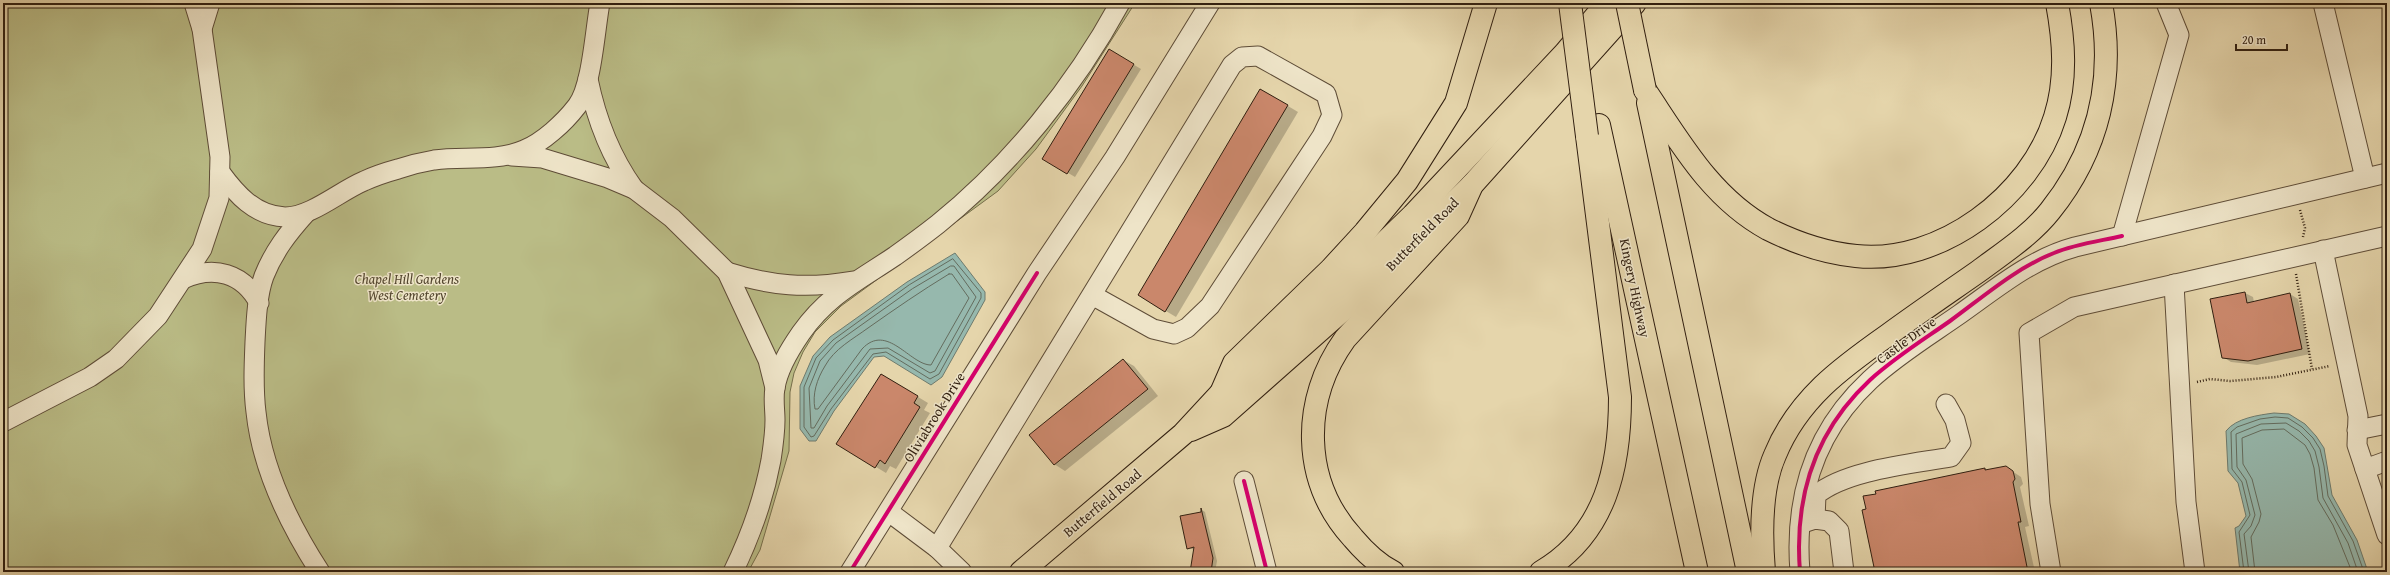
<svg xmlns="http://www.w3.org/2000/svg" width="2390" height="575" font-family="'Gentium Book Plus',serif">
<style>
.green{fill:#babc86;stroke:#766e4b}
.water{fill:#96b8ad;stroke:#6e7b6e}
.shadow{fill:#0003}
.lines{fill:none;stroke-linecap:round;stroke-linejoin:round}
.shore{stroke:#646c5e;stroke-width:1}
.building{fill:#ca876b;stroke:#311f10}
.minor-casing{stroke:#5e4c37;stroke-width:21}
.major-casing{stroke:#311f10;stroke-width:24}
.highway-casing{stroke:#311f10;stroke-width:24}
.path{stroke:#311f10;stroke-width:2.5;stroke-dasharray:1 2;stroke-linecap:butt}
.minor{stroke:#eee4c8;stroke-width:19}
.major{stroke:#e5d5ab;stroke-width:22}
.highway{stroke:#e5d5ab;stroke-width:22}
.highway-bridge-casing{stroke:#311f10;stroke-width:24;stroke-linecap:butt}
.highway-bridge{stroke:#e5d5ab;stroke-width:22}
.cycleway-casing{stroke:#eee4c8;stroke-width:6}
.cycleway{stroke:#d6006c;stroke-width:4}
.labels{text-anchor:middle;stroke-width:3;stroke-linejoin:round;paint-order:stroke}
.street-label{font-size:14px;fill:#311f10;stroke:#eee4c8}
.park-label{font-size:14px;font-style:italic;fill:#53462e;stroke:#eee4c8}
</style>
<rect width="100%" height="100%" fill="#e5d5ab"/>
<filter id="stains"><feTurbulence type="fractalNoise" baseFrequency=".005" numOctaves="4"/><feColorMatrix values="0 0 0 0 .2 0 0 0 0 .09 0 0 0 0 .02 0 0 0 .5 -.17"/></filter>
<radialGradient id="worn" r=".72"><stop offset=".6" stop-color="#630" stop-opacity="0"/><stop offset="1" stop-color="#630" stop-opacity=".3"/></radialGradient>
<path class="green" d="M3,3H1135L1082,86L1036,149L998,191L841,306L815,332L803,352L794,373L790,392L789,451L760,550L748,572H3Z"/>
<g class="water">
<path d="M955,253L985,292V300L942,377L931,385L884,356L874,357L834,411L816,441H809L800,429V386L813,356L830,337L907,282Z"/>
<path d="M2274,413L2289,414L2305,424L2316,436L2324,448L2332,495L2357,540L2368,572H2240L2235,528L2239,526L2246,516L2238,483L2228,471L2226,431C2236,418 2259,415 2274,413Z"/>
</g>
<g class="shadow">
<path d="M1109,50L1141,69L1075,177L1043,158Z"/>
<path d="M1261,90L1298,112L1176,317L1139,295Z"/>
<path d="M2245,293L2253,297L2254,302L2290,294L2298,299L2310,354L2257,365L2231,362L2223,357Z"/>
<path d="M1123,360L1134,366L1158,396L1065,471L1054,464Z"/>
<path d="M882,375L928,403L924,410L930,413L896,469L890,466L886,473L838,444Z"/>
<path d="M2006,467L2021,477L2023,484L2020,487L2029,526L2025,527L2035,572H1876L1985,469L1988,471Z"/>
<path d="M1202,510L1205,512L1217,561L1215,572H1193L1195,550L1188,548Z"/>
</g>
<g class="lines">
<g class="shore">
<path d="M953,259L981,293V298L939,374L930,379L886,352L873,354L831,409L814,436L811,437L804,427V387L816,358L833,340L909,285Z"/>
<path d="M951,266H954L976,297L935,371L930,373L888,348L870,349L827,406L814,428H811L809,388L820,361L836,343L912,289Z"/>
<path d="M949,274H952L969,298L931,365C910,365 887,322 862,349L818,409H815C812,394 817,379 825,366C834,349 853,339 868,328C895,309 921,291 949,274Z"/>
<path d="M2244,572L2239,532L2250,515L2242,482L2232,469L2231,432L2237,427L2260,419L2275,417L2288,418L2302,427L2313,438L2320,449L2324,466L2328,496L2353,541L2364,572"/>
<path d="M2249,572L2244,534L2251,526L2255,515L2246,480L2237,467L2236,434L2261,424L2286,423L2299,431L2309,441L2315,451L2319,467L2323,498L2348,543L2358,572"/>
<path d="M2255,572L2251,537L2259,522L2261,514L2252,479L2243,464L2242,438L2262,430L2284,429L2305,445L2310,454L2314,468L2318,500L2333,525L2352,572"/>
</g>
</g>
<g class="building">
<path d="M1109,49L1134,64L1067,174L1042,159Z"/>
<path d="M1260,89L1288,105L1165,312L1138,295Z"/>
<path d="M2245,292L2247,303L2290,293L2302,349L2248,361L2222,358L2210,299Z"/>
<path d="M1123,359L1148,389L1054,465L1029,435Z"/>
<path d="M881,374L918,396L914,403L920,407L885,464L880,460L875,468L836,444Z"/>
<path d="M2006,466L2013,471L2015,479L2013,482L2021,522H2018L2028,572H1875L1862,510L1866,509L1863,496L1876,494L1875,491L1985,468V470Z"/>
<path d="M1201,508L1213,558L1211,572H1190L1194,547L1187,549L1180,516L1201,512Z"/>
</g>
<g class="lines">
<g class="minor-casing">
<g id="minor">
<path d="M2323,3L2365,178"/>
<path d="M202,29L210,3"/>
<path d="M588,79C596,118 611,157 634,189"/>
<path d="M512,156L542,158L608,178L634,189L672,218L727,272L768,360L775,388"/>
<path d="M220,172C236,194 255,216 285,217C311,217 340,191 364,181C375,176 387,172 398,169C410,165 422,162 434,160C463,156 496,162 524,150C543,142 564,123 577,106C592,87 595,29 600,3"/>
<path d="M306,213C288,233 274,251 264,276C257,295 256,322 255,342C254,366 253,389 256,412C262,470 289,524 320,572"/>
<path d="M2122,236L2179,35L2166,3"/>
<path d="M2323,250L2358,416L2357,445L2387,535"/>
<path d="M727,272C772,286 806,289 853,281"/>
<path d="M183,279C214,265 243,273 259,303"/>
<path d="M2174,284L2186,502L2195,572"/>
<path d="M3,422L90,377L116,359L158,316L202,249L219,198L220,157L202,29L194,3"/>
<path d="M2357,430L2387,424"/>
<path d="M2365,469L2387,461"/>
<path d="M1244,481L1267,572"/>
<path d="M889,512L937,548L962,572"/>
<path d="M1815,519L1816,495C1846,470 1912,464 1951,457L1961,443L1955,420L1946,404"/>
<path d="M1803,523L1815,519L1829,521L1839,531L1844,572"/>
<path d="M937,548L1232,65L1242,57L1258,56L1326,94L1332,115L1322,136L1210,306L1187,328L1174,334L1153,329L1092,295"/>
<path d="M733,572C750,537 764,498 771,460C773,447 775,433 775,420C775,410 773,398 775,388C778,368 790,349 801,333C828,295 858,281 895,256C909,246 924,235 938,224C1011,165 1075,86 1120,3"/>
<path d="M850,572L1037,273L1115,157L1210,3"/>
<path d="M1800,572C1794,497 1814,432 1870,380C1897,355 1930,335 1960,314C1997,288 2031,259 2075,247L2387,173"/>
<path d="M2051,572L2040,504L2029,333L2074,307L2387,236"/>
</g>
</g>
<g class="major-casing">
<g id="major">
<path d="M1191,430L1223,416L1363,292L1472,185"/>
<path d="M1021,572L1183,434L1221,393L1347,279L1413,215L1565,53L1607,3"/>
</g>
</g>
<g class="highway-casing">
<g id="highway">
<path d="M1645,90C1680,142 1711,198 1768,229C1796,243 1825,253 1856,256C1940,265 2031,196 2055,117C2067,79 2064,41 2057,3"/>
<path d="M1648,103L1748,572"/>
<path d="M1599,125L1697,572"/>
<path d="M1221,393L1234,363L1331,269L1365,232L1407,181L1456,103L1486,3"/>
<path d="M1393,572C1377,564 1364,551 1353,538C1301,481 1301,400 1345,339L1458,216L1472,185L1635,3"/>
<path d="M1541,572C1606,534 1620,467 1620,397L1587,136"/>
<path d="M1764,572C1761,536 1760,489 1775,455C1798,399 1841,368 1888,335C1918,313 1949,292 1979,271C2003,253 2031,235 2050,211C2099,150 2115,79 2101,3"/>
</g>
</g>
<g class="path">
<path d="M2300,210L2305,228L2303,237"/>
<path d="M2296,274L2312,369"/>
<path d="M2197,382L2210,379L2230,381L2276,377L2330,366"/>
</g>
<use href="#minor" class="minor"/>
<use href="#major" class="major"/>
<use href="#highway" class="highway"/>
<g class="highway-bridge-casing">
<g id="highway-bridge">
<path d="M1570,3L1587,136"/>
<path d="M1627,3L1645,90"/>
</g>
</g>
<use href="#highway-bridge" class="highway-bridge"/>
<g class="cycleway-casing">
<g id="cycleway">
<path d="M1244,481L1267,572"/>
<path d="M850,572L1037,273"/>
<path d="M1800,572C1794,497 1814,432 1870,380C1894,358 1923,340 1950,321C1983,297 2016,268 2054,253C2075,244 2100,241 2122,236"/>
</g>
</g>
<use href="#cycleway" class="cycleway"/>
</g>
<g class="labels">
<g class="street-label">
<text transform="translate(1422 234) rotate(-45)" y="5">Butterfield Road</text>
<text transform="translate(1635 288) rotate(78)" y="5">Kingery Highway</text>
<text transform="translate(1906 340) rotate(-36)" y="5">Castle Drive</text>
<text transform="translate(934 417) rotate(-58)" y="5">Oliviabrook Drive</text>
<text transform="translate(1102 503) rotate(-40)" y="5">Butterfield Road</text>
</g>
<g class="park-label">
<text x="407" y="284">Chapel Hill Gardens<tspan x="407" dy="16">West Cemetery</tspan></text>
</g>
</g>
<rect width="2390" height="575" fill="none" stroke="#e5d5ab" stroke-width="16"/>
<rect x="4" y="4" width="2382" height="567" fill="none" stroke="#311f10" stroke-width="2"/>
<rect x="8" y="8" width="2374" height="559" fill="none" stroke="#311f10"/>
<path d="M2236 44v6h51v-6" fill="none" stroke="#311f10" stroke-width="2"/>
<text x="2242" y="44" font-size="12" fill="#311f10" stroke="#eee4c8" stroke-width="3" paint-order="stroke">20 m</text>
<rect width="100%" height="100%" filter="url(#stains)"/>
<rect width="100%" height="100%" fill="url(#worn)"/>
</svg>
